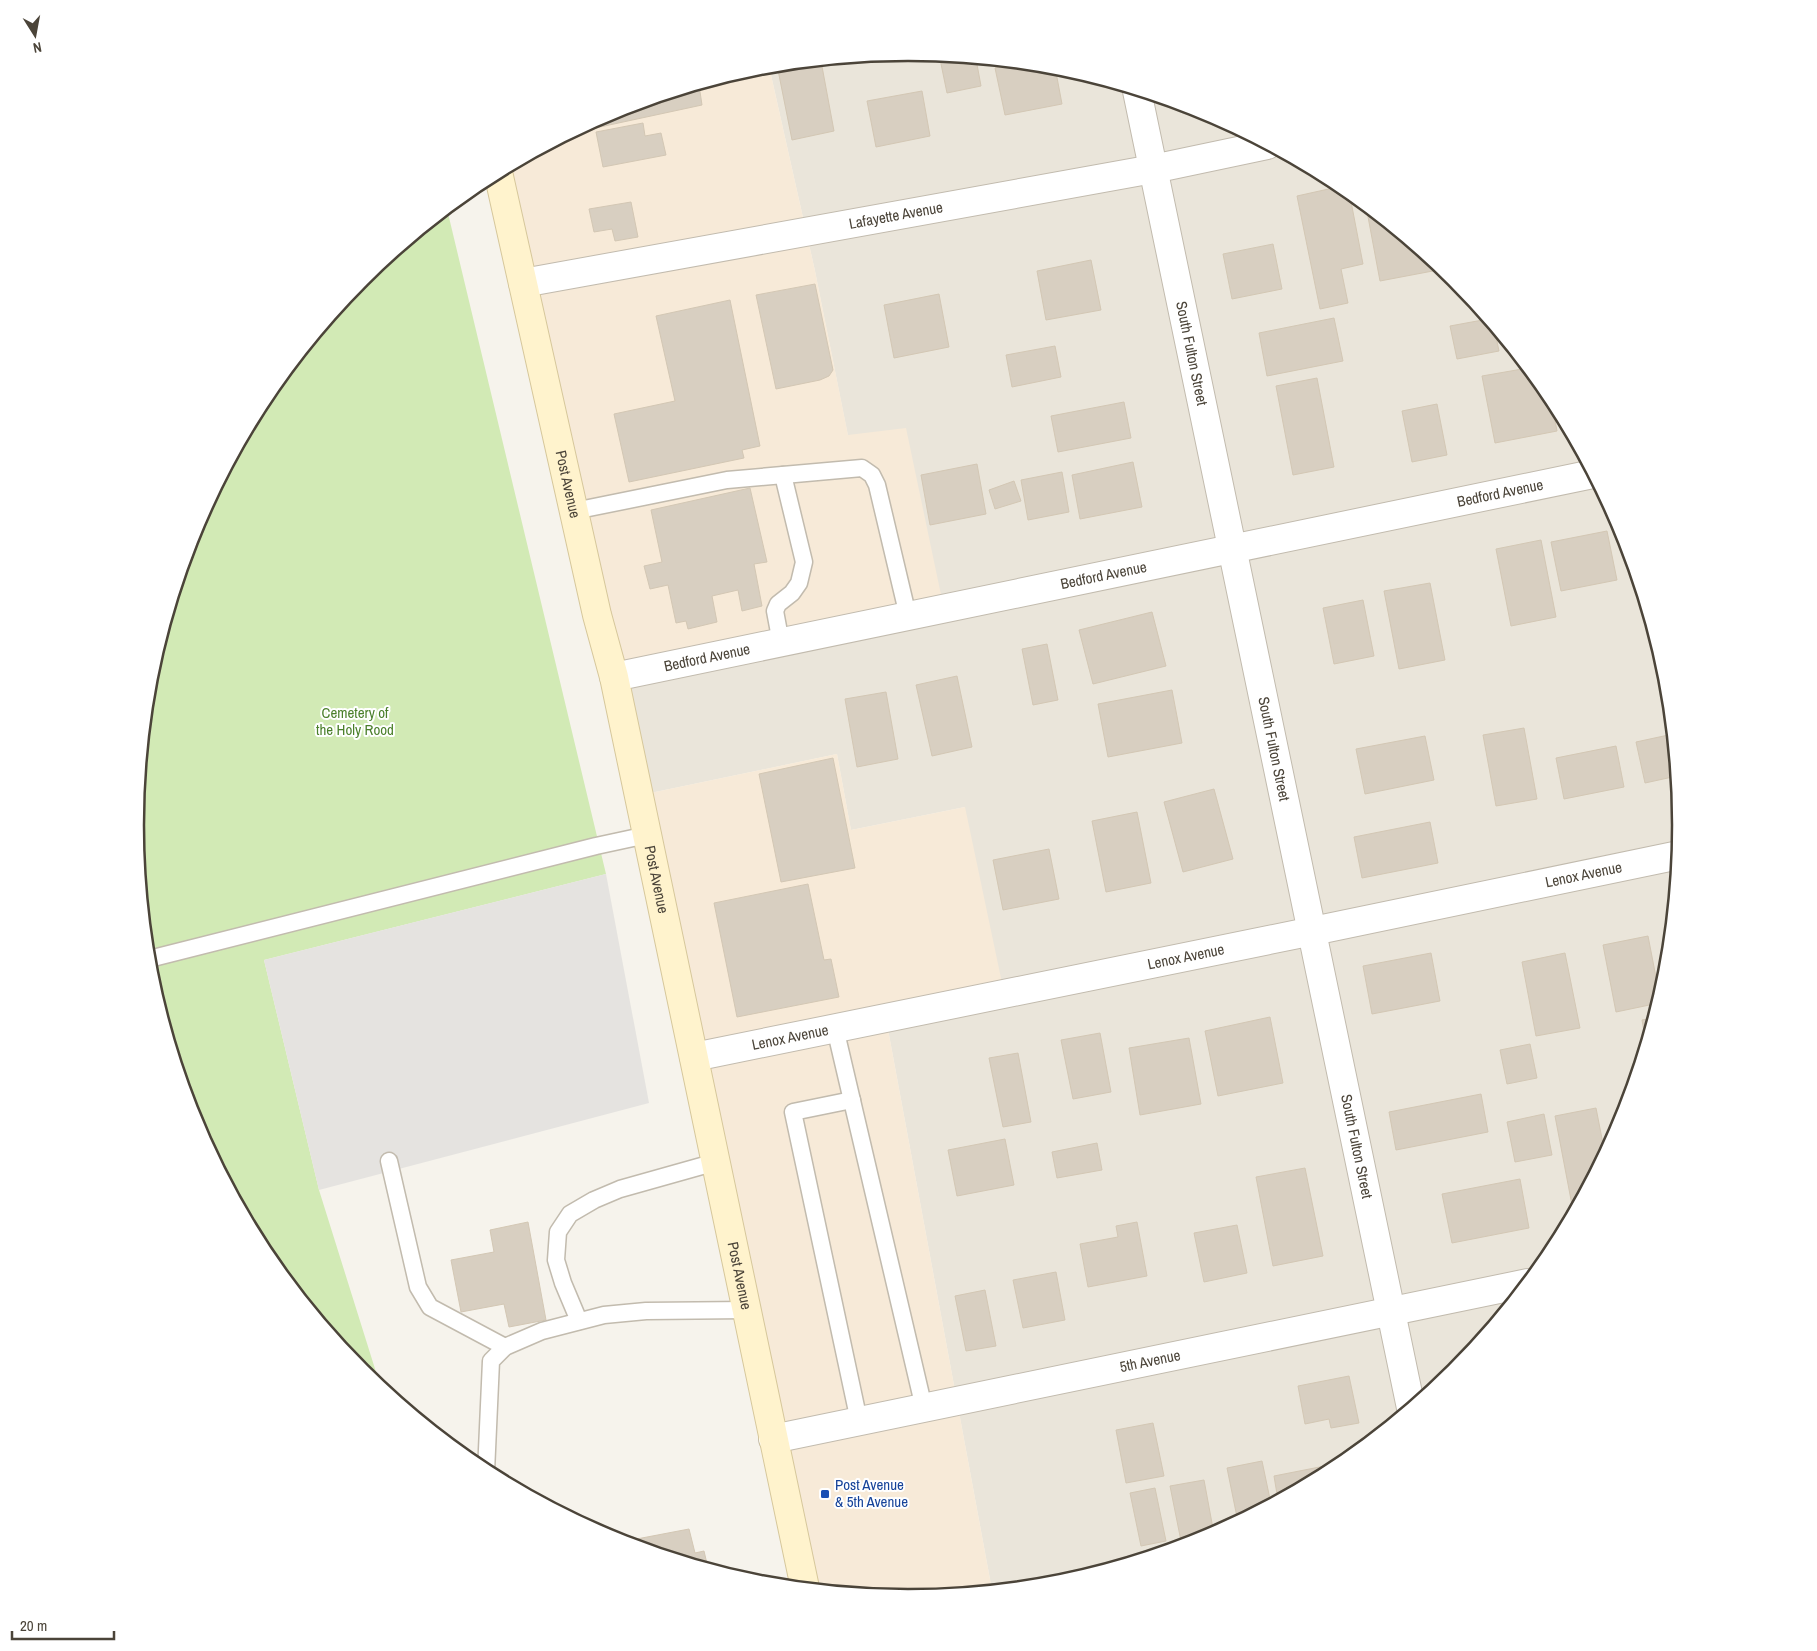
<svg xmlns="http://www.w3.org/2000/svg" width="1817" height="1651" font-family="'Archivo Narrow',sans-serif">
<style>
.residential{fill:#eae5da}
.commercial{fill:#f7ead8}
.green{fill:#d2eab5}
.parking{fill:#e5e3e0}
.building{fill:#d8cfc1;stroke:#d3c7b4}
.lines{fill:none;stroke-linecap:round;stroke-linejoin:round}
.lane-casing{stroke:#c2bbae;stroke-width:19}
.street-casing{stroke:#c2bbae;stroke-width:30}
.secondary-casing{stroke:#d6c79b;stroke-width:30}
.lane{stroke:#fff;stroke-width:16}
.street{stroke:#fff;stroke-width:28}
.secondary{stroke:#fff3cd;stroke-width:28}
.transit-dot{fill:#1a4fb4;stroke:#fff;stroke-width:2}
.labels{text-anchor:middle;stroke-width:4;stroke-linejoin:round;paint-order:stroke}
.street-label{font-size:15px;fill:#4b4439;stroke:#fff}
.park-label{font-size:15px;fill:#4a7f2a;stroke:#fff}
.transit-label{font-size:15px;fill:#164399;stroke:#fff;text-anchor:start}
.rim{fill:none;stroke:#4b4439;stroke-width:2.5}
</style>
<rect width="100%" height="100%" fill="#f6f3ec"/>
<path class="residential" d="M909,53L1060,67L1205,111L1338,183L1455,279L1551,396L1623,530L1667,675L1681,826L1667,977L1623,1122L1551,1255L1455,1372L1338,1468L1204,1540L1059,1584L992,1590L887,1024L965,807L851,830L837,754L636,796L603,676L848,436L815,271L769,66Z"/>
<g class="commercial">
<path d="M769,66L815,271L848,435L906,428L944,609L603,676L492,176L613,111L758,67Z"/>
<path d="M837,754L851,830L965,807L1006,1002L887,1024L992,1590L909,1598L803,1588L636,796Z"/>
</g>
<path class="green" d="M447,209L606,874L264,960L319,1190L381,1388L362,1372L266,1255L194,1121L150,976L136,825L150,674L194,529L266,396L362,279Z"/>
<path class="parking" d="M606,874L649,1103L319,1190L264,960Z"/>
<g class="building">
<path d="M951,57L976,59L981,86L947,93L940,59Z"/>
<path d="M821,61L834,131L792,140L777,65Z"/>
<path d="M1019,63L1055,67L1062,104L1005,115L995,68Z"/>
<path d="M699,85L702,105L572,133L613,111Z"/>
<path d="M922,91L930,136L876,147L867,101Z"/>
<path d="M643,123L645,136L661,133L666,155L603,167L596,132Z"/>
<path d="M1342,186L1349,191L1363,264L1341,269L1348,303L1320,309L1297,196Z"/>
<path d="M631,202L638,237L615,241L612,229L594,232L589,209Z"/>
<path d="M1366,206L1437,264L1438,270L1380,281Z"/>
<path d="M1273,244L1282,289L1232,299L1223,254Z"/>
<path d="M1091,260L1101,310L1046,320L1037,271Z"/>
<path d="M1456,280L1468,294L1459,296Z"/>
<path d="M815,284L833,370L829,376L820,380L776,389L756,295Z"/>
<path d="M939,294L949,347L894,358L884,305Z"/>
<path d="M730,300L760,446L742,450L744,458L629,482L614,414L675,401L656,316Z"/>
<path d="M1334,318L1343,361L1267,376L1259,333Z"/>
<path d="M1488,319L1494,327L1499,351L1457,359L1450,326Z"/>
<path d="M1055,346L1061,377L1012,387L1006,355Z"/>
<path d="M1528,368L1550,394L1557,431L1495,443L1482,376Z"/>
<path d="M1317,378L1334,467L1293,475L1276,386Z"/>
<path d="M1124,402L1131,438L1058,452L1051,416Z"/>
<path d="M1437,404L1447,455L1412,462L1402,411Z"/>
<path d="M1133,462L1142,507L1080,519L1072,475Z"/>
<path d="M977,464L986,514L930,525L921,475Z"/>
<path d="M1062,472L1069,512L1028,520L1021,480Z"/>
<path d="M1014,481L1021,501L995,509L989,490Z"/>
<path d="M750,488L767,562L754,564L762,606L742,611L738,590L712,596L717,622L688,629L686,621L676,623L668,585L650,589L644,566L662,562L651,510Z"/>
<path d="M1607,531L1617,580L1561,591L1551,542Z"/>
<path d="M1541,540L1556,617L1511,626L1496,549Z"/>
<path d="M1430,583L1445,660L1399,669L1384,591Z"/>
<path d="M1363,600L1374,656L1334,664L1323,608Z"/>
<path d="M1152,612L1166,666L1093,684L1079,630Z"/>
<path d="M1047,644L1058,700L1033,705L1022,649Z"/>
<path d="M957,676L972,747L932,756L916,685Z"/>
<path d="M1172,690L1182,743L1108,757L1098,704Z"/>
<path d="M886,692L898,759L857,767L845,699Z"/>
<path d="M1524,728L1537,799L1496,806L1483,735Z"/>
<path d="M1673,734L1677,776L1645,783L1636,742Z"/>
<path d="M1425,736L1434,780L1365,794L1356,749Z"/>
<path d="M1616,746L1624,787L1564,799L1556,758Z"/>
<path d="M833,758L855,868L781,882L759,774Z"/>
<path d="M1214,789L1233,859L1183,872L1164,802Z"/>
<path d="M1137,812L1151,883L1106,892L1092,821Z"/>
<path d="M1430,822L1438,863L1362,878L1354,837Z"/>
<path d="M1049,849L1059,899L1003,910L993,860Z"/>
<path d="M808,884L824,960L831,959L839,997L737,1017L714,903Z"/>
<path d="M1648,936L1660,998L1659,1003L1616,1012L1603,945Z"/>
<path d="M1431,953L1440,1001L1372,1014L1363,966Z"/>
<path d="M1565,953L1580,1028L1536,1036L1522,962Z"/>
<path d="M1270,1017L1283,1083L1218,1096L1205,1031Z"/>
<path d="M1654,1018L1646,1043L1642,1020Z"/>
<path d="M1100,1033L1111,1092L1073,1099L1061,1040Z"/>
<path d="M1189,1038L1201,1104L1140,1115L1129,1048Z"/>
<path d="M1530,1044L1537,1078L1507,1084L1500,1050Z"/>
<path d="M1018,1053L1031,1122L1003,1127L989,1058Z"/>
<path d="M1481,1094L1488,1132L1396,1150L1389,1112Z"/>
<path d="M1596,1108L1605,1154L1578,1204L1572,1205L1555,1116Z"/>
<path d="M1544,1114L1552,1155L1515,1162L1507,1122Z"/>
<path d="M1005,1139L1014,1185L957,1196L948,1150Z"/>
<path d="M1097,1143L1102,1170L1057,1178L1052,1152Z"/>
<path d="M1305,1168L1323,1256L1273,1266L1256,1177Z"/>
<path d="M1520,1179L1529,1228L1452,1243L1442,1194Z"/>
<path d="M528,1222L546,1320L509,1327L504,1304L461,1312L451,1260L494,1252L490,1230Z"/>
<path d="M1137,1222L1147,1276L1088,1287L1080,1244L1118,1237L1116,1226Z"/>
<path d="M1237,1225L1247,1273L1204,1282L1194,1233Z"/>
<path d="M1056,1272L1065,1320L1023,1328L1013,1280Z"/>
<path d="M985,1290L996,1346L966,1351L955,1296Z"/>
<path d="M1349,1376L1359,1423L1331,1428L1329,1419L1305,1424L1298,1386Z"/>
<path d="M1153,1423L1164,1476L1126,1483L1116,1430Z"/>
<path d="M1262,1461L1271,1504L1238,1522L1227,1468Z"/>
<path d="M1345,1462L1338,1468L1278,1500L1274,1476Z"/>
<path d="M1204,1480L1214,1534L1181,1541L1170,1486Z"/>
<path d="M1155,1488L1166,1541L1141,1546L1130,1493Z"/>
<path d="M689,1529L695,1553L704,1551L708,1568L621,1542Z"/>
</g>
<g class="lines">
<g class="lane-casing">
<g id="lane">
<path d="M574,511L727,480L862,468L872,475L877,485L908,616"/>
<path d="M781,643L775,611L778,604L792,593L799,583L804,562L783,475"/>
<path d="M149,959L596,846L647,835"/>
<path d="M835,1028L924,1408"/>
<path d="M852,1100L793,1112L859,1421"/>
<path d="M389,1161L418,1287L430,1307L505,1347"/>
<path d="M579,1321L563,1283L556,1260L558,1232L570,1214L594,1200L620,1189L716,1162"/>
<path d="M486,1472L491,1361L505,1347L542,1331L604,1315L646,1311L747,1310"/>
</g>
</g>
<g class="street-casing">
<g id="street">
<path id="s1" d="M1137,91L1411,1408"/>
<path id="s2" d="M523,283L1153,169L1267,145"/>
<path id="s3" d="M614,677L1593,474"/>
<path id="s4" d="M694,1057L1313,931L1679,855"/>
<path id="s5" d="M773,1439L1528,1283"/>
</g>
</g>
<g class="secondary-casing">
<g id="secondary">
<path id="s6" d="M498,172L597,615L614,677L805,1588"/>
</g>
</g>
<use href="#lane" class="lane"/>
<use href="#street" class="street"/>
<use href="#secondary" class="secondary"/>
</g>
<rect class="transit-dot" x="820" y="1489" width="10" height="10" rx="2.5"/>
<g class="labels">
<g class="street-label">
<text dy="5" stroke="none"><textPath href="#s2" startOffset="379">Lafayette Avenue</textPath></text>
<text dy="5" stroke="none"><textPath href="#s1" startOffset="268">South Fulton Street</textPath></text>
<text dy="5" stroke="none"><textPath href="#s6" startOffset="320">Post Avenue</textPath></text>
<text dy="5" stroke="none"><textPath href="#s3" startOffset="905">Bedford Avenue</textPath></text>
<text dy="5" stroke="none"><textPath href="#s3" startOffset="500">Bedford Avenue</textPath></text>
<text dy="5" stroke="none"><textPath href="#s3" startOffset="95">Bedford Avenue</textPath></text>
<text dy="5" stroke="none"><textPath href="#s1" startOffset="672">South Fulton Street</textPath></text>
<text dy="5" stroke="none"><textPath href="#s4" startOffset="908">Lenox Avenue</textPath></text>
<text dy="5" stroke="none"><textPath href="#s6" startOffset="725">Post Avenue</textPath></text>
<text dy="5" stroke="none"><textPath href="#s4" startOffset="502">Lenox Avenue</textPath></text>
<text dy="5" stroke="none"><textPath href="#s4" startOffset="98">Lenox Avenue</textPath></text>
<text dy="5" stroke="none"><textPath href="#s1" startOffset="1078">South Fulton Street</textPath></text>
<text dy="5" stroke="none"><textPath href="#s6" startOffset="1130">Post Avenue</textPath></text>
<text dy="5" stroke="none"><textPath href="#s5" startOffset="385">5th Avenue</textPath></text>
</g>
<g class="park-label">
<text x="355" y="718">Cemetery of<tspan x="355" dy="17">the Holy Rood</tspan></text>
</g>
<g class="transit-label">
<text x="835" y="1490">Post Avenue<tspan x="835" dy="17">&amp; 5th Avenue</tspan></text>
</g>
</g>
<path d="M0 0H1817V1651H0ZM144 825a764 764 0 1 1 1528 0a764 764 0 1 1-1528 0Z" fill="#fff" fill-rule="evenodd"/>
<path class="rim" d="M144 825a764 764 0 1 1 1528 0a764 764 0 1 1-1528 0Z"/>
<g transform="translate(35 35) rotate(169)" stroke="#ffffff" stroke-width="4" paint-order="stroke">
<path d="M0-4L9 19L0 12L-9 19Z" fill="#4b4439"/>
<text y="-8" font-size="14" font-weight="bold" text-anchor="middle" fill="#4b4439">N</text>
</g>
<path d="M12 1631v8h102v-8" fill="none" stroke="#4b4439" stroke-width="2.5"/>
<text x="20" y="1631" font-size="15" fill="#4b4439" stroke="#ffffff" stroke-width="4" paint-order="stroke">20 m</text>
</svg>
